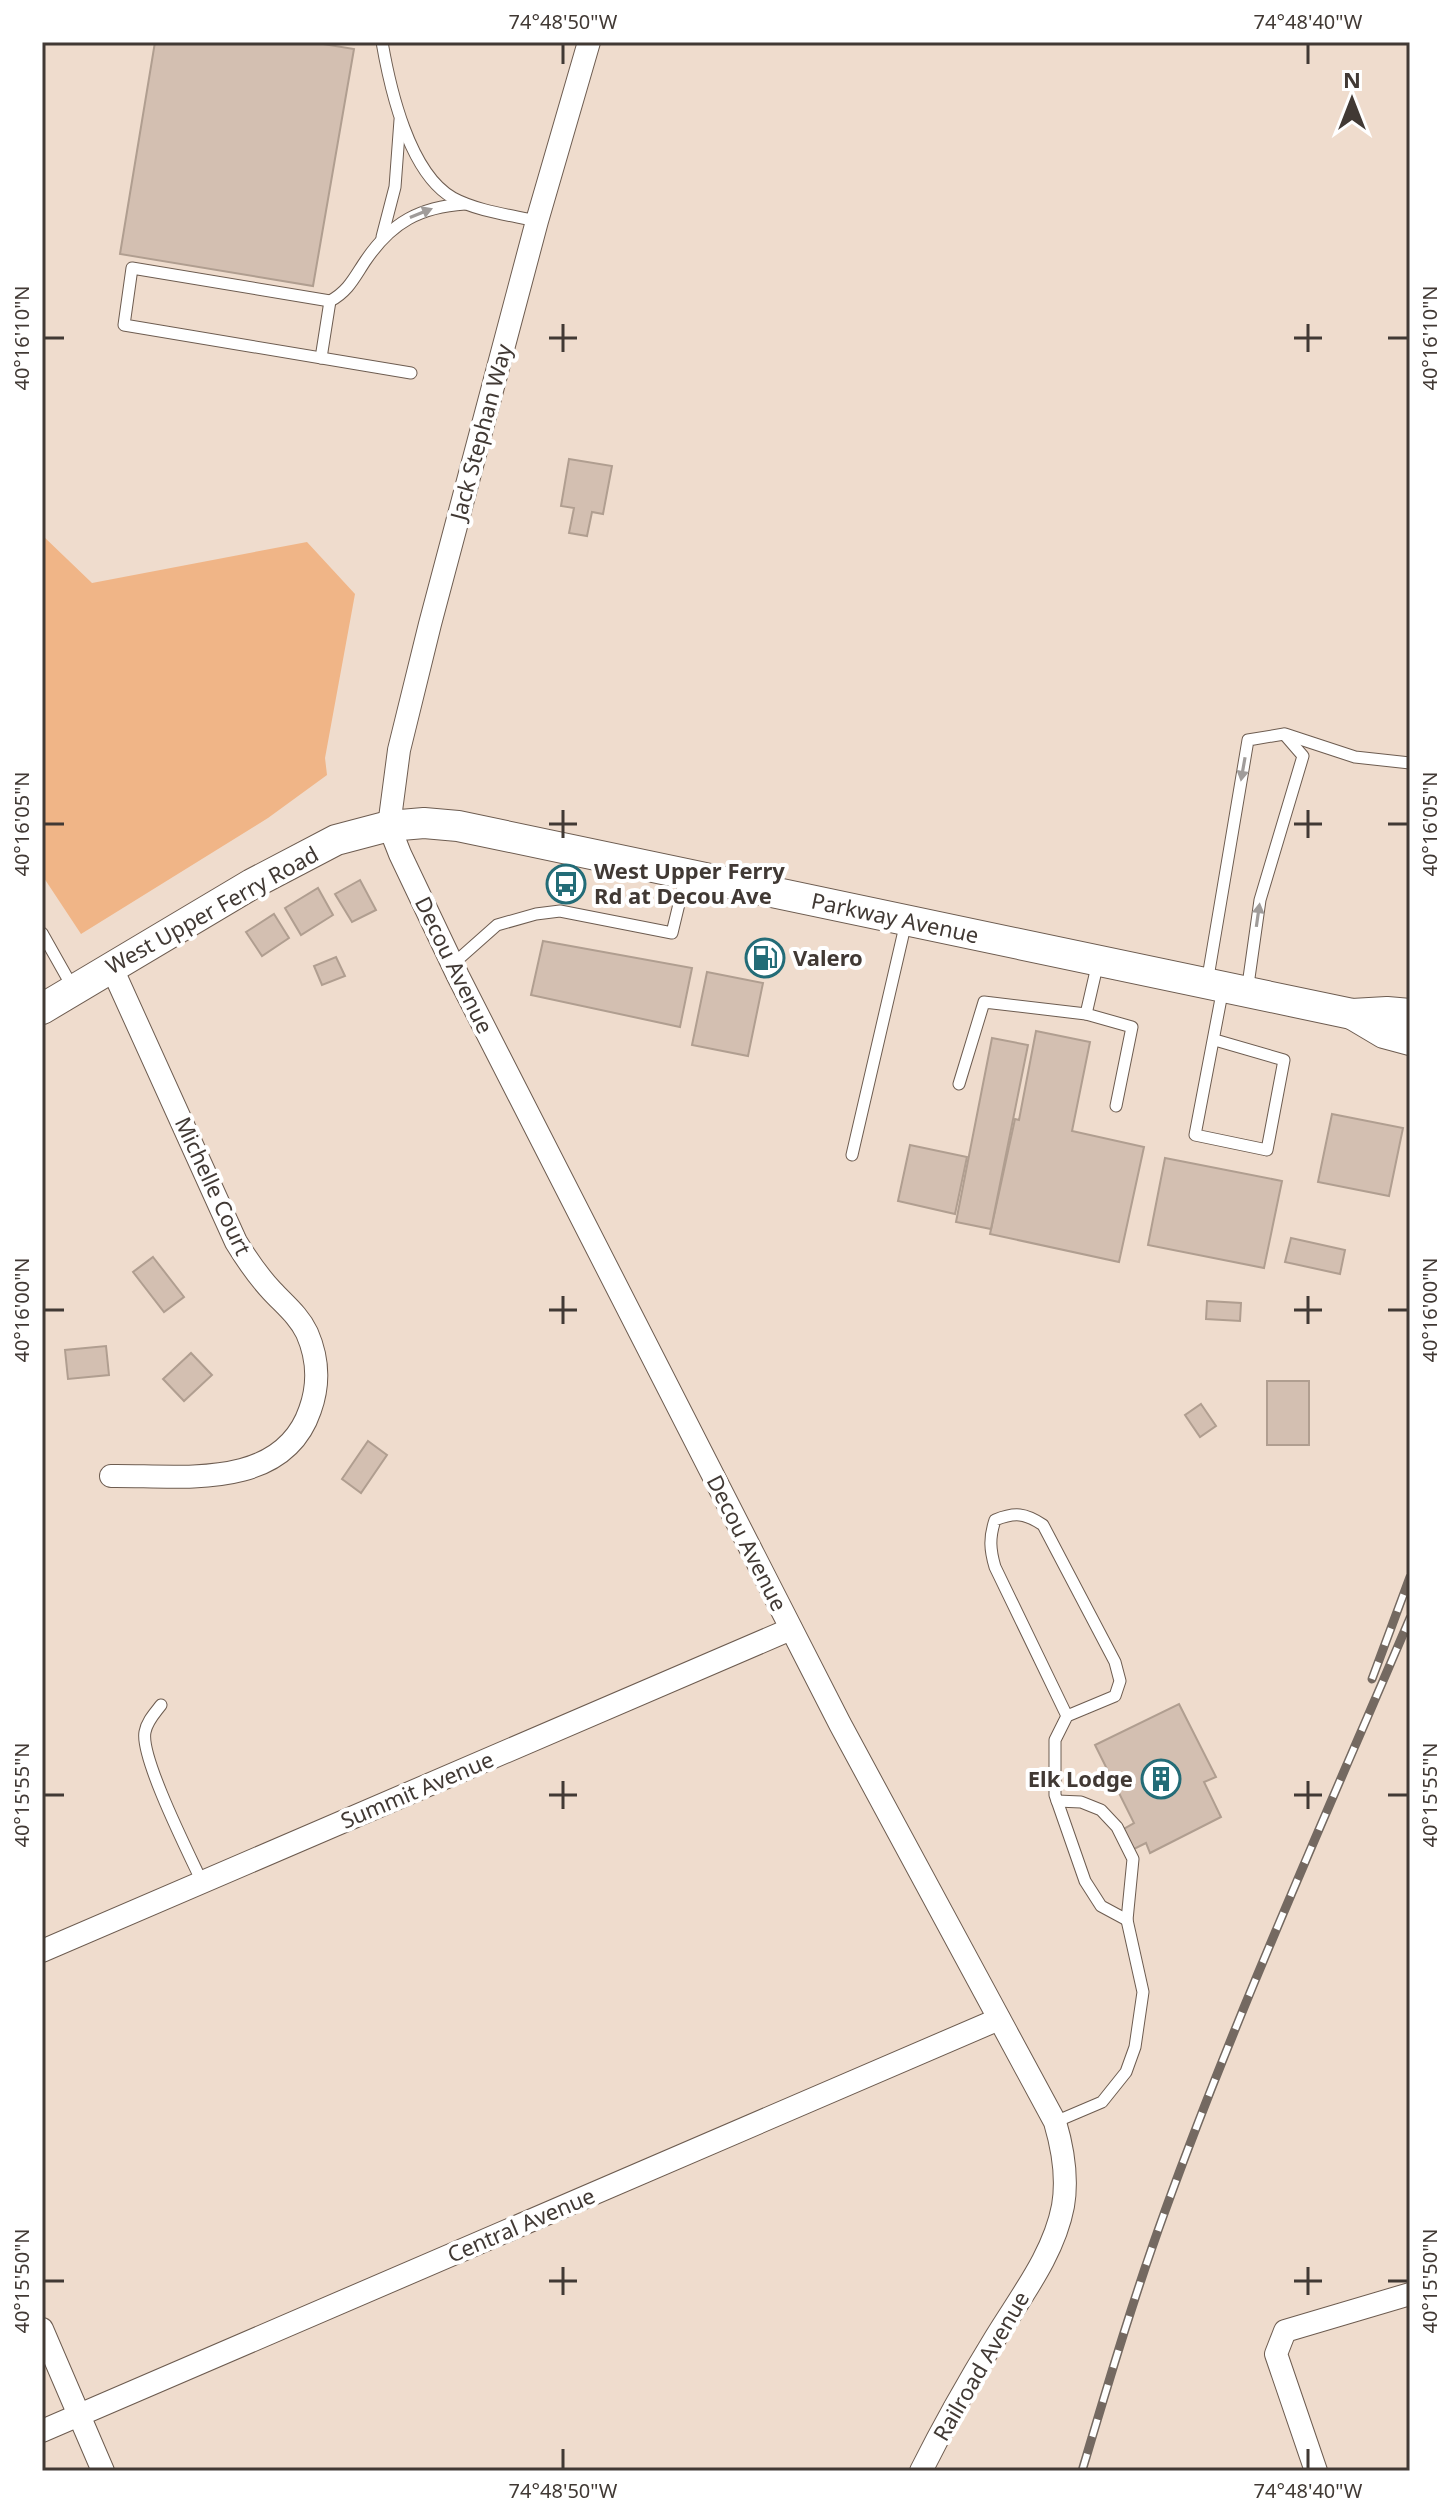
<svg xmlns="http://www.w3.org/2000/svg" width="1452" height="2513" font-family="'Noto Sans',sans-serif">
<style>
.green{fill:#f0b587}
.building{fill:#d3bfb1;stroke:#b09e90;stroke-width:2}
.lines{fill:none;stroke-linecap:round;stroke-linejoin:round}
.service-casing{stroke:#6d5c50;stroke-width:13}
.minor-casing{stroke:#6d5c50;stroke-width:24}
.secondary-casing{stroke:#6d5c50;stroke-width:32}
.service{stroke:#fff;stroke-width:11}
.minor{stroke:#fff;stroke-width:22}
.secondary{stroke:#fff;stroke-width:30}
.rail-casing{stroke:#746961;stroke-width:9}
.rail{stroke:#fff;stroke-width:6;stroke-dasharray:18;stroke-linecap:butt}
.oneway{fill:#a09c9a}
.ticks{fill:none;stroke:#413934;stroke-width:3}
.labels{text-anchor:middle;stroke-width:8;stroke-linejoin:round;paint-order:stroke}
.street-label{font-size:22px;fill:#413934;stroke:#fff}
.poi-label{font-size:22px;font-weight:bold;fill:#413934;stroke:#fff;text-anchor:start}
.neatline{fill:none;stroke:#413934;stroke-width:3}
.ticks-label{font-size:20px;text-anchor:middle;fill:#413934}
</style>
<rect width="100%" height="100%" fill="#efdccd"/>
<path class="green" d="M42,535L92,583L307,542L355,594L325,758L327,775L268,818L81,934L42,875Z"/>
<g class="building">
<path d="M155,42H311L354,49L313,286L120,254Z"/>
<path d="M569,459L612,466L603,514L592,512L587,536L569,533L574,508L561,506Z"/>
<path d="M360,880L376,910L352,922L335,894Z"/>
<path d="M318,888L333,915L301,935L285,908Z"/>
<path d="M274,914L289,938L262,956L246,932Z"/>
<path d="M543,941L692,968L680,1027L531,995Z"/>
<path d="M336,957L345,976L322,985L314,966Z"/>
<path d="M707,972L763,983L748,1056L692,1045Z"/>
<path d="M1036,1031L1090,1042L1072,1131L1144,1147L1119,1262L990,1234L1015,1119L1019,1120Z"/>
<path d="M992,1038L1028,1045L991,1229L956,1222Z"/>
<path d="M1332,1114L1403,1128L1389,1196L1318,1182Z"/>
<path d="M910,1145L967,1157L955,1214L898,1201Z"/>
<path d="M1165,1158L1282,1181L1264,1268L1148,1245Z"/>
<path d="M1291,1238L1345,1250L1340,1274L1285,1262Z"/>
<path d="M153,1257L184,1297L164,1312L133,1272Z"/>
<path d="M1207,1301L1241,1303L1240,1321L1206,1319Z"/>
<path d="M106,1346L109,1375L68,1379L65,1350Z"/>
<path d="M191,1353L212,1375L184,1401L163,1379Z"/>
<rect x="1267" y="1381" width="42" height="64"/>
<path d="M1201,1404L1216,1426L1200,1437L1185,1415Z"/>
<path d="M368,1441L387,1455L361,1493L342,1479Z"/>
<path d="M1179,1704L1216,1777L1204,1782L1221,1817L1150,1853L1146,1843L1132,1850L1122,1830L1134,1823L1095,1745Z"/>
</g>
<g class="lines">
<g class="service-casing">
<g id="service">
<path d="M382,42C390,88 409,173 453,198C477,211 510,215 537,221"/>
<path d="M382,237L395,187L400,120"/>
<path d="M321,358L330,301"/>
<path d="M411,373L124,325L132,268L330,301C349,291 355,276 366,260C392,222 420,207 465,204"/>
<path d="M1285,734L1355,757L1410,763"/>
<path d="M42,933L73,988"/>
<path d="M1098,962L1086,1014L1132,1027L1116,1106"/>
<path d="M453,964L497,925L536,914L560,911L672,933L686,875"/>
<path d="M1207,983L1248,740L1284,734L1303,756L1260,900L1247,992"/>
<path d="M1215,1040L1284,1060L1267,1150L1195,1135L1223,988"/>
<path d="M959,1084L984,1002L1086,1014"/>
<path d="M852,1155L906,922"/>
<path d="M161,1705C155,1713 147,1721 145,1732C140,1757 189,1854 202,1882"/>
<path d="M1067,1716L995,1567C990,1550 989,1538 995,1520C1015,1512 1025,1513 1043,1525L1115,1662L1120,1681L1115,1696L1067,1716L1055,1740V1795L1085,1881L1101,1906L1127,1920"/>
<path d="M1055,2122L1102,2102L1126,2072L1135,2047L1143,1992L1127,1920L1133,1859L1117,1827L1101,1810L1081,1802L1057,1801"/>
</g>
</g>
<g class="minor-casing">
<g id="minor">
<path d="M589,42L537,221L430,624L399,750L389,826L400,854L458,976L840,1724L1055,2122C1063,2149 1068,2177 1063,2206C1054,2254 1021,2296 996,2337C969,2381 944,2425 921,2471"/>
<path d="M111,1476C179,1475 282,1492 310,1410C319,1385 318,1358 307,1333C299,1316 285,1305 272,1291C258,1276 247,1260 236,1242L111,966"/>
<path d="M42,1951L791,1629"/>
<path d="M42,2329L103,2471"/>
<path d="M42,2431L999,2019"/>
<path d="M1316,2471L1276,2354L1285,2331L1410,2294"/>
</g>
</g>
<g class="secondary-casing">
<g id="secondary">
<path d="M42,1009L252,884L336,840L389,826L424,823L458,826L1352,1014L1387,1012L1410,1014"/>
<path d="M1352,1014L1384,1033L1410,1040"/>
</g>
</g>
<use href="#service" class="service"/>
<use href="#minor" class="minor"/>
<use href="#secondary" class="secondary"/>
<g class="rail-casing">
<g id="rail">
<path d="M1372,1679L1410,1577"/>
<path d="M1082,2471C1108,2384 1134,2296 1165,2211C1238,2010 1326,1815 1410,1618"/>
</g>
</g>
<use href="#rail" class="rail"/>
</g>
<defs><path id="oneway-solid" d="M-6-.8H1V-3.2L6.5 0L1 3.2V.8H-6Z" transform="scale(2)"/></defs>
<g class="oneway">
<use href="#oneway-solid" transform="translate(421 213) rotate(-22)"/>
<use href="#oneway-solid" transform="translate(1243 769) rotate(100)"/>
<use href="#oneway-solid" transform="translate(1258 915) rotate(-82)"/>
</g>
<path class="ticks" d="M563,44V64M1308,44V64M563,324V352M1308,324V352M44,338H64M549,338H577M1294,338H1322M1388,338H1408M563,810V838M1308,810V838M44,824H64M549,824H577M1294,824H1322M1388,824H1408M563,1296V1324M1308,1296V1324M44,1310H64M549,1310H577M1294,1310H1322M1388,1310H1408M563,1781V1809M1308,1781V1809M44,1795H64M549,1795H577M1294,1795H1322M1388,1795H1408M563,2267V2295M1308,2267V2295M44,2281H64M549,2281H577M1294,2281H1322M1388,2281H1408M563,2449V2469M1308,2449V2469"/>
<defs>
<g id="bus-ring" transform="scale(2)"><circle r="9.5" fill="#fff" stroke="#236c77" stroke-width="1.5"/><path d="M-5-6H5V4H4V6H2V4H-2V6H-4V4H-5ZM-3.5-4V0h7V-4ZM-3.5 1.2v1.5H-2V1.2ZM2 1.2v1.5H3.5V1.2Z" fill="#236c77"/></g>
<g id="fuel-ring" transform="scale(2)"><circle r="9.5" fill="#fff" stroke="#236c77" stroke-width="1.5"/><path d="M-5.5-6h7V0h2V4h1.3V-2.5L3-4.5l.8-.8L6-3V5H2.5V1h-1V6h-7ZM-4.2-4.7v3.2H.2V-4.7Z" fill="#236c77"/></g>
<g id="building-ring" transform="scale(2)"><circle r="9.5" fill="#fff" stroke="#236c77" stroke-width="1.5"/><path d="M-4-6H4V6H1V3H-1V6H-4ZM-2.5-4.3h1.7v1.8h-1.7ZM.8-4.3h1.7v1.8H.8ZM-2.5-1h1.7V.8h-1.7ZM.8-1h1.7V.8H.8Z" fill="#236c77"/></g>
</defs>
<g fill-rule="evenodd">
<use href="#bus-ring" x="566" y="884"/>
<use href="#fuel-ring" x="765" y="958"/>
<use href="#building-ring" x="1161" y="1779"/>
</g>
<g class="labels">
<g class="street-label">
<text transform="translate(481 432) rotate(-75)" y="8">Jack Stephan Way</text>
<text transform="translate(212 910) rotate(-29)" y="8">West Upper Ferry Road</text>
<text transform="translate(895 918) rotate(12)" y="8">Parkway Avenue</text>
<text transform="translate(454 965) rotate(64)" y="8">Decou Avenue</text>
<text transform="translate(213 1186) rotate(65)" y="8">Michelle Court</text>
<text transform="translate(747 1543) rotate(63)" y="8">Decou Avenue</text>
<text transform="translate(417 1790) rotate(-23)" y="8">Summit Avenue</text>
<text transform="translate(521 2225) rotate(-23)" y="8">Central Avenue</text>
<text transform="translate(981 2366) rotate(-60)" y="8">Railroad Avenue</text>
</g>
<g class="poi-label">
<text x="594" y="879">West Upper Ferry<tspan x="594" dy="25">Rd at Decou Ave</tspan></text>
<text x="793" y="966">Valero</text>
<text x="1133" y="1787" text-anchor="end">Elk Lodge</text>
</g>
</g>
<rect width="1452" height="2513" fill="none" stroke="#ffffff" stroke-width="88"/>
<g transform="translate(1352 100)" stroke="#ffffff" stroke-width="6" paint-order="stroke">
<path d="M0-6L14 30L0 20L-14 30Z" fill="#413934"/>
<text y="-12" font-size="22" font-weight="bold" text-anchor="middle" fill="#413934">N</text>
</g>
<rect x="44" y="44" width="1364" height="2425" class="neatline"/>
<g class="ticks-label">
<text x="563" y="29">74°48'50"W</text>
<text x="1308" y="29">74°48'40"W</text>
<text transform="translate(22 338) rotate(-90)" y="7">40°16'10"N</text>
<text transform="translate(1430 338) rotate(-90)" y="7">40°16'10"N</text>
<text transform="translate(22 824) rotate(-90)" y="7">40°16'05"N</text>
<text transform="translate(1430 824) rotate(-90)" y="7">40°16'05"N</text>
<text transform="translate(22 1310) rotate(-90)" y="7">40°16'00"N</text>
<text transform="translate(1430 1310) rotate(-90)" y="7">40°16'00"N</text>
<text transform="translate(22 1795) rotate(-90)" y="7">40°15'55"N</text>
<text transform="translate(1430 1795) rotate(-90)" y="7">40°15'55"N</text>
<text transform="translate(22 2281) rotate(-90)" y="7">40°15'50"N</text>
<text transform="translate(1430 2281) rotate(-90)" y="7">40°15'50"N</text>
<text x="563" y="2498">74°48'50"W</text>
<text x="1308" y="2498">74°48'40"W</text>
</g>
</svg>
